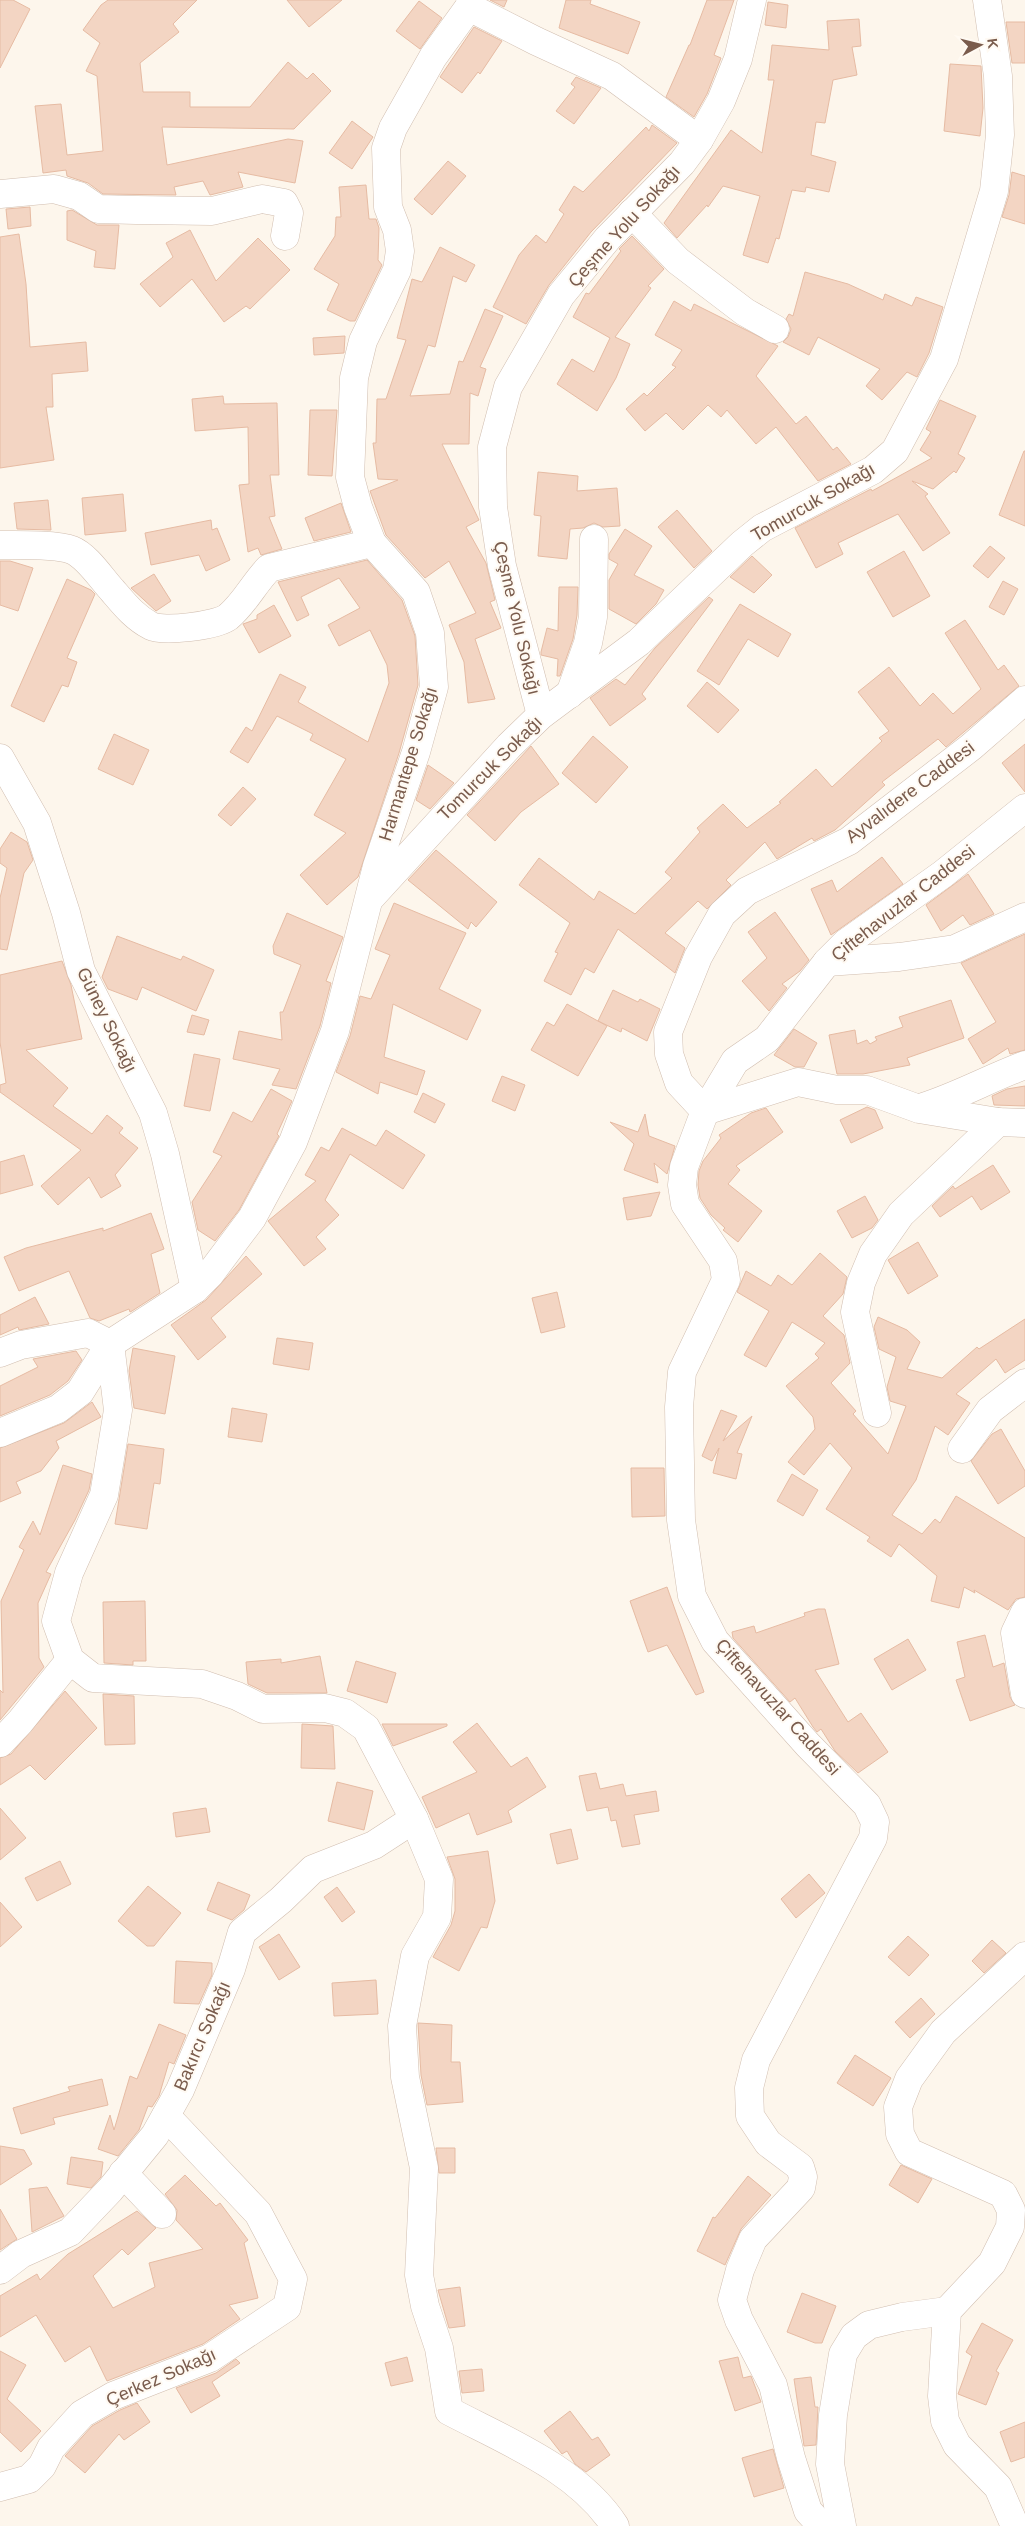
<svg xmlns="http://www.w3.org/2000/svg" width="1025" height="2526" font-family="Arial,sans-serif">
<style>
.building{fill:#f3d5c3;stroke:#e6bba3}
.lines{fill:none;stroke-linecap:round;stroke-linejoin:round}
.minor-casing{stroke:#d1beb0;stroke-width:29}
.minor{stroke:#fff;stroke-width:28}
.labels{text-anchor:middle;stroke-width:4;stroke-linejoin:round;paint-order:stroke}
.street-label{font-size:18px;fill:#7a5c4d;stroke:#fffaf3}
</style>
<rect width="100%" height="100%" fill="#fdf6ec"/>
<g class="building">
<path d="M0,0H13L30,9L0,68Z"/>
<path d="M108,0H197L173,24L179,32L140,63L143,92H190V107H250L288,62L307,79L313,73L331,91L294,129L162,127L167,165L288,139L303,141L295,183L238,172L243,187L210,195L203,181L174,187L176,195L103,194L88,183L67,176L66,170L43,173L35,106L61,104L67,155L103,151L97,76L86,71L100,43L83,30L101,5Z"/>
<path d="M287,0H342L309,27Z"/>
<path d="M490,0H507L504,7Z"/>
<path d="M566,0H591L590,4L640,22L628,54L559,28Z"/>
<path d="M707,0H734L714,55L721,58L707,94L694,117L666,97L689,45H690Z"/>
<path d="M419,1L442,18L420,49L396,31Z"/>
<path d="M768,2L788,5L786,28L765,25Z"/>
<path d="M859,19L861,46L852,47L857,75L833,80L825,123L816,122L811,155L836,162L829,192L806,187L805,192L792,190L779,239L776,238L768,263L743,255L760,196L723,186L708,207L707,205L677,238L664,223L731,130L762,153L774,80H768L772,45L829,50L827,21Z"/>
<path d="M1006,22H1025V63H1012Z"/>
<path d="M474,27L502,41L480,74L478,72L462,93L440,77Z"/>
<path d="M950,64L981,66L983,108L980,136L944,131Z"/>
<path d="M576,77L601,88L574,124L556,111L575,87L571,84Z"/>
<path d="M352,121L373,137L352,169L329,153Z"/>
<path d="M652,125L677,143L591,232L549,285L526,324L493,307L519,255L536,235L546,243L564,214L559,210L574,186L583,192L646,127L649,131Z"/>
<path d="M448,161L466,176L432,215L414,199Z"/>
<path d="M1012,172L1025,176V224L1002,217L1009,195Z"/>
<path d="M366,185L369,219H376L379,228L378,260L382,265L355,321H350L327,310L339,284L314,269L335,236L336,217H341L339,187Z"/>
<path d="M30,207L31,226L8,229L6,209Z"/>
<path d="M72,210L97,225H119L115,269L94,267L96,251L67,240V211Z"/>
<path d="M190,230L216,281L258,238L290,270L250,309L246,306L224,322L192,279L160,307L140,284L173,257L166,243Z"/>
<path d="M19,234L26,284L30,347L86,342L88,371L52,374L53,407H46L54,460L0,468V237Z"/>
<path d="M632,236L664,269L648,286L651,288L615,337L630,344L616,378L597,411L557,384L572,359L594,372L610,338L573,317L586,293L589,294L621,251L619,249Z"/>
<path d="M440,247L475,265L466,282L453,276L435,347L428,345L410,396L450,394L459,361L463,362L485,309L503,316L480,367L486,369L478,396L470,393L469,444H442L479,520L466,527L486,563L495,600L490,602L501,628L475,639L495,699L468,703L464,662L449,625L476,613L449,561L425,578L386,535L370,491L398,480L378,479L373,443H376L377,399H386L406,340L397,338L412,279L422,282Z"/>
<path d="M805,272L848,284L883,300L885,294L912,306L916,297L943,307L929,353L917,377L907,372L882,400L866,386L880,369L818,337L809,355L783,342L788,337L791,329L786,319L789,314L793,316Z"/>
<path d="M674,301L691,311L694,304L778,346L756,376L796,424L806,416L833,450L837,447L851,464L818,481L776,427L756,444L727,410L721,417L708,405L683,430L666,413L645,431L626,409L644,393L647,396L676,367L672,365L682,350L655,335Z"/>
<path d="M345,336L344,353L314,355L313,338Z"/>
<path d="M223,396L224,404L277,403L279,475H270L275,516L269,517L282,549L261,555L258,548L248,552L239,485L249,484L248,427L195,431L192,399Z"/>
<path d="M940,400L976,416L958,454L965,458L956,473L954,471L933,489L912,481L928,494L925,496L950,533L923,551L898,514L838,543L843,554L816,568L795,528L871,489L872,491L932,458L920,450L931,432L926,429Z"/>
<path d="M310,410H337L332,476L308,475Z"/>
<path d="M1024,451H1025V526L999,515Z"/>
<path d="M538,472L578,476L577,491L617,488L620,526L603,527L594,523L583,528L570,529L567,559L538,556L541,516L534,515Z"/>
<path d="M123,494L126,531L85,535L82,498Z"/>
<path d="M48,500L51,530L17,529L14,503Z"/>
<path d="M341,503L351,532L314,541L305,518Z"/>
<path d="M677,510L712,551L694,568L658,527Z"/>
<path d="M211,520L212,530L217,528L230,560L206,571L199,555L151,565L145,533Z"/>
<path d="M625,529L652,546L634,575L664,590L656,604L636,624L609,609V580L618,564L609,559V554Z"/>
<path d="M990,546L1005,558L988,578L973,566Z"/>
<path d="M904,551L930,596L893,617L867,572Z"/>
<path d="M752,556L772,575L754,593L730,577Z"/>
<path d="M367,560L402,600L415,636L418,685L399,753L358,877L327,905L300,875L346,833L314,815L346,759L310,740L313,734L277,716L248,763L230,752L246,727L252,731L280,674L306,687L298,702L368,742L389,683L387,665L370,630L339,646L328,625L360,608L339,578L301,597L309,615L297,621L278,582Z"/>
<path d="M0,561H10L33,568L18,611L0,605Z"/>
<path d="M154,574L171,601L156,611L131,588Z"/>
<path d="M67,579L91,590L95,594L67,658L77,662L68,687L62,685L44,722L11,706Z"/>
<path d="M1003,581L1018,589L1004,615L989,607Z"/>
<path d="M559,587H578L577,615L573,639L560,676H557L558,659L541,655V652L547,628L558,631Z"/>
<path d="M709,597L713,600L642,694L646,699L610,726L590,698L616,679L625,685L655,648Z"/>
<path d="M740,604L791,634L778,657L748,639L719,685L697,671Z"/>
<path d="M274,605L291,636L259,653L243,624L257,619V615Z"/>
<path d="M965,620L998,670L1004,665L1019,686L946,747L938,739L882,782L885,785L835,830L814,841L812,838L777,859L765,842L726,880L731,885L707,909L698,901L665,933L685,948L675,973L618,929L594,973L585,968L571,995L544,981L558,953L555,952L570,923L519,885L539,858L594,900L599,891L635,914L672,878L665,872L700,832L697,828L723,804L747,828L781,803L779,802L816,769L832,787L882,741L879,738L889,731L858,692L889,667L920,706L933,693L953,714L981,689L945,633Z"/>
<path d="M707,682L739,710L718,733L687,706Z"/>
<path d="M114,734L149,750L133,785L98,769Z"/>
<path d="M593,736L628,767L596,803L562,773Z"/>
<path d="M1025,744V792L1002,763Z"/>
<path d="M531,746L559,784L521,812L495,841L467,815Z"/>
<path d="M428,765L454,783L430,809L416,800Z"/>
<path d="M243,787L256,799L231,826L218,815Z"/>
<path d="M11,832L27,842L33,860L24,873L7,950L0,949V898L7,868L0,863V849Z"/>
<path d="M436,850L497,902L476,927L471,922L468,929L408,880Z"/>
<path d="M882,857L903,884L831,935L811,889L832,880L837,892Z"/>
<path d="M968,874L994,914L970,925L963,915L941,931L926,905Z"/>
<path d="M394,903L466,933L439,989L481,1010L467,1040L393,1004L384,1057L425,1071L417,1095L380,1082L378,1094L336,1072L350,1036L360,996L371,999L390,955L375,949Z"/>
<path d="M775,912L809,960L800,971L782,984L787,988L769,1011L742,981L767,958L748,932Z"/>
<path d="M287,913L343,937L326,981L331,983L320,1026L296,1089L272,1085L280,1069L233,1059L239,1031L282,1040L280,1012H283L301,965L274,954L273,946Z"/>
<path d="M1025,934V1050L1010,1054L1008,1048L983,1064L968,1039L996,1022L961,963Z"/>
<path d="M117,936L181,960L183,956L214,970L196,1011L142,987L137,1000L108,989L102,977Z"/>
<path d="M62,961L71,985L82,1039L26,1050L68,1088L53,1106L92,1134L107,1115L123,1128L119,1133L138,1148L115,1175L121,1186L101,1198L89,1177L58,1205L41,1186L81,1150L0,1092V1085L6,1083L0,1042V975Z"/>
<path d="M613,990L638,1002L640,999L660,1009L647,1041L622,1028L621,1032L598,1021Z"/>
<path d="M951,1000L964,1038L907,1058L910,1065L863,1074H837L829,1035L855,1030L857,1044L867,1040L870,1044L877,1040L875,1037L903,1027L899,1017Z"/>
<path d="M567,1004L607,1026L578,1076L531,1050L547,1022L554,1026Z"/>
<path d="M192,1015L209,1020L204,1035L187,1032Z"/>
<path d="M794,1029L817,1043L804,1067H795L774,1055Z"/>
<path d="M194,1054L220,1059L210,1111L184,1106Z"/>
<path d="M502,1076L525,1085L515,1111L492,1101Z"/>
<path d="M1025,1086V1106L994,1105L992,1096L1007,1089Z"/>
<path d="M271,1089L292,1101L277,1134L279,1136L239,1210L215,1241L198,1230L192,1202L222,1156L213,1152L233,1112L252,1122Z"/>
<path d="M423,1093L445,1104L435,1123L414,1112Z"/>
<path d="M867,1107L875,1110L883,1128L851,1143L840,1120Z"/>
<path d="M766,1108L783,1132L736,1166L740,1170L728,1184L762,1211L738,1242L723,1230L725,1228L711,1215L700,1198L698,1185L699,1171L703,1161L721,1138L719,1135L751,1113Z"/>
<path d="M645,1114L649,1136L675,1146L667,1174L654,1163L658,1183L624,1170L634,1144L610,1122L638,1132Z"/>
<path d="M342,1128L376,1146L386,1130L425,1155L403,1189L350,1154L325,1200L339,1215L316,1237L326,1249L304,1266L268,1221L316,1181L305,1175L321,1147L329,1151Z"/>
<path d="M24,1155L33,1185L0,1194V1162Z"/>
<path d="M993,1165L1010,1192L981,1210L972,1196L940,1217L932,1206L953,1186L955,1189Z"/>
<path d="M660,1192L651,1216L627,1220L623,1198Z"/>
<path d="M865,1196L878,1220L872,1228L852,1238L837,1211Z"/>
<path d="M151,1213L164,1249L151,1254L160,1293L132,1311L130,1312L129,1309L99,1321L90,1318L69,1271L19,1291L4,1257L26,1248L103,1228V1231Z"/>
<path d="M918,1242L938,1276L908,1294L888,1260Z"/>
<path d="M820,1253L847,1277L843,1294L823,1316L844,1335L850,1363L831,1383L856,1411L853,1414L888,1454L906,1406L890,1401L887,1387L896,1357L879,1349L874,1327L878,1317L907,1330L920,1342L907,1369L942,1378L977,1347L979,1349L1025,1319V1360L1005,1373L996,1359L956,1394L970,1403L948,1435L935,1426L916,1480L892,1515L922,1534L935,1519L940,1523L956,1496L1025,1538V1597L1016,1599L1008,1610L974,1590L975,1593L964,1587L959,1608L931,1601L937,1576L899,1544L891,1557L867,1541L870,1537L826,1509L852,1468L830,1443L804,1475L788,1462L815,1429L813,1417L786,1386L819,1358L815,1354L825,1343L792,1322L766,1367L744,1355L769,1311L737,1292L746,1271L771,1286L778,1275L792,1285Z"/>
<path d="M246,1256L262,1274L211,1318L226,1337L198,1360L171,1325L206,1300Z"/>
<path d="M557,1292L565,1327L541,1333L532,1298Z"/>
<path d="M35,1297L49,1324L19,1330L18,1327L0,1335V1315Z"/>
<path d="M277,1338L313,1343L309,1370L273,1364Z"/>
<path d="M133,1348L175,1356L165,1414L134,1408L129,1371Z"/>
<path d="M76,1351L82,1360L68,1381L50,1395L0,1416V1386L38,1367L33,1359Z"/>
<path d="M92,1402L101,1417L56,1441L59,1448L41,1471L16,1482L21,1493L0,1502V1448L64,1423Z"/>
<path d="M232,1408L267,1414L262,1442L228,1437Z"/>
<path d="M721,1410L737,1416L723,1441L752,1416L737,1453L742,1454L736,1479L713,1473L719,1448L712,1461L702,1456Z"/>
<path d="M1001,1429L1025,1471V1486L998,1504L971,1461L992,1434Z"/>
<path d="M128,1444L164,1449L160,1484L154,1483L147,1529L115,1524Z"/>
<path d="M63,1465L92,1474L89,1490L75,1520L46,1572L51,1574L38,1603L39,1658L44,1667L0,1720V1690L3,1693L1,1601L24,1550L19,1547L33,1521L40,1535Z"/>
<path d="M631,1468H664L665,1516L632,1517Z"/>
<path d="M792,1474L818,1490L803,1516L777,1501Z"/>
<path d="M667,1587L704,1692L696,1695L667,1645L648,1652L630,1601Z"/>
<path d="M145,1601L146,1661H133V1665L104,1663L103,1602Z"/>
<path d="M818,1609H825L839,1664L815,1670L848,1722L861,1713L888,1752L858,1773L835,1751L821,1729L817,1732L813,1727L795,1698L790,1702L733,1638L732,1632L754,1626L756,1633L805,1616L804,1613Z"/>
<path d="M985,1635L993,1667L1004,1663L1010,1697L1015,1705L970,1721L956,1680L965,1677L957,1642Z"/>
<path d="M908,1639L926,1670L892,1690L874,1659Z"/>
<path d="M320,1656L327,1693H267L248,1684L246,1662L281,1659V1663Z"/>
<path d="M356,1661L396,1673L387,1703L347,1691Z"/>
<path d="M65,1691L97,1728L45,1780L30,1765L0,1785V1758L11,1754Z"/>
<path d="M103,1694L134,1696L135,1744L105,1745Z"/>
<path d="M477,1723L511,1767L527,1757L546,1787L508,1811L512,1822L477,1835L469,1813L436,1828L422,1797L477,1772L453,1742Z"/>
<path d="M302,1724L333,1726L335,1769L301,1768Z"/>
<path d="M382,1724H447V1726L393,1746Z"/>
<path d="M596,1773L600,1789L623,1784L626,1796L656,1791L659,1811L634,1815L640,1844L622,1847L616,1820L611,1821L608,1807L587,1811L579,1776Z"/>
<path d="M337,1782L373,1791L364,1830L328,1821Z"/>
<path d="M0,1808L26,1838L0,1860Z"/>
<path d="M206,1808L210,1832L176,1837L173,1813Z"/>
<path d="M571,1829L578,1859L557,1864L550,1834Z"/>
<path d="M488,1851L495,1901L487,1928L481,1927L459,1971L433,1957L451,1925L455,1911V1879L447,1857Z"/>
<path d="M60,1861L71,1884L37,1901L25,1878Z"/>
<path d="M809,1874L825,1893L796,1918L781,1899Z"/>
<path d="M218,1882L250,1895L244,1910L232,1920L207,1910Z"/>
<path d="M148,1886L181,1913L154,1946H147L118,1921Z"/>
<path d="M337,1887L355,1912L342,1922L324,1897Z"/>
<path d="M0,1902L22,1927L0,1947Z"/>
<path d="M279,1934L300,1967L279,1980L259,1947Z"/>
<path d="M908,1936L929,1955L909,1976L888,1957Z"/>
<path d="M992,1940L1006,1953L984,1973L972,1961Z"/>
<path d="M176,1961L212,1963V1975L199,2004L174,2003Z"/>
<path d="M376,1980L378,2014L334,2016L332,1983Z"/>
<path d="M921,1998L935,2014L910,2038L895,2022Z"/>
<path d="M418,2023L452,2025L451,2062H460L463,2102L427,2105L421,2075Z"/>
<path d="M159,2024L186,2035L174,2064L169,2062L159,2096L152,2107L148,2106L139,2130L118,2156L98,2149L110,2115L114,2130L130,2076L137,2079Z"/>
<path d="M855,2055L891,2078L873,2106L837,2083Z"/>
<path d="M102,2079L108,2105L53,2118L55,2124L21,2134L13,2108L70,2091L68,2087Z"/>
<path d="M0,2146L24,2150L32,2164L0,2185Z"/>
<path d="M436,2148H455V2173H439Z"/>
<path d="M71,2157L103,2162L101,2177L91,2188L67,2184Z"/>
<path d="M901,2165L932,2179L918,2203L889,2185Z"/>
<path d="M185,2175L216,2206L220,2203L248,2240L244,2243L258,2298L229,2305L240,2319L203,2344L107,2381L90,2346L65,2362L36,2315L0,2337V2296L37,2274L40,2280L68,2254L137,2211L156,2228L128,2255L122,2249L93,2276L113,2308L155,2287L149,2263L203,2249L176,2220L177,2210L165,2194Z"/>
<path d="M748,2176L771,2195L741,2229L725,2265L697,2251L713,2217L715,2218Z"/>
<path d="M47,2187L64,2216L32,2232L29,2189Z"/>
<path d="M0,2209L17,2239L0,2250Z"/>
<path d="M460,2287L465,2326L449,2328L438,2290Z"/>
<path d="M802,2293L836,2306L822,2343H815L787,2332Z"/>
<path d="M982,2323L1013,2340L996,2371L999,2373L986,2405L958,2394L972,2356L966,2352Z"/>
<path d="M0,2351L26,2365L7,2399L41,2431L21,2452L0,2432Z"/>
<path d="M407,2357L413,2381L391,2386L385,2363Z"/>
<path d="M738,2357L743,2378L751,2376L761,2402L735,2411L719,2361Z"/>
<path d="M236,2359L240,2363L212,2382L220,2396L191,2413L176,2388L216,2373Z"/>
<path d="M482,2369L484,2391L462,2393L459,2371Z"/>
<path d="M811,2377L815,2407H818L816,2445L804,2446L794,2379Z"/>
<path d="M137,2403L150,2422L124,2440L119,2434L85,2473L65,2456L92,2426L120,2410Z"/>
<path d="M570,2411L592,2440L598,2437L610,2455L586,2472L575,2464L567,2451L562,2454L544,2431Z"/>
<path d="M1025,2422V2457L1011,2462L1000,2432Z"/>
<path d="M773,2449L784,2488L754,2497L742,2458Z"/>
</g>
<g class="lines">
<g class="minor-casing">
<g id="minor">
<path d="M469,7L536,41L612,76L699,140"/>
<path d="M0,194L54,189L79,196L98,209L136,210L212,211L262,199L284,203L289,213L285,236"/>
<path d="M632,213L678,261L745,312L775,329"/>
<path d="M0,545C17,545 57,544 72,550C87,556 101,578 112,590C124,604 134,617 151,626C163,632 216,626 228,617C245,603 254,583 269,568L372,543"/>
<path d="M570,694L588,643L593,617L594,539"/>
<path d="M1025,700L971,747L849,841L747,891L722,914L698,957L668,1032L669,1054L679,1083L705,1111L798,1082L837,1090H867L919,1109L998,1122L1025,1123"/>
<path d="M541,715L502,566L493,507L492,447L508,387L561,295L608,238L682,163L699,140L721,101L738,59L752,0"/>
<path d="M0,758L37,823L66,913L81,971L153,1113L165,1154L195,1289"/>
<path d="M372,896L509,746L541,715L639,642L742,544L762,528L873,470L895,451L944,359L994,191L1000,135L998,76L987,0"/>
<path d="M827,962L899,957L955,949L1025,917"/>
<path d="M923,1107C958,1096 990,1078 1025,1065"/>
<path d="M110,1344L118,1410L104,1495L69,1573L56,1621L70,1660L93,1678L202,1684L237,1696L263,1709L325,1708L345,1713L366,1728L414,1819L439,1879L437,1917L415,1956L402,2026L405,2077L424,2168L419,2275L425,2306L439,2348L449,2411C506,2441 578,2469 615,2526"/>
<path d="M0,1353L21,1345L88,1333L110,1344"/>
<path d="M877,1413L855,1312L861,1283L873,1254L901,1214L998,1122"/>
<path d="M0,1433L58,1409L80,1392L110,1344L195,1289L210,1274L252,1218L293,1142L335,1031L377,866L416,752L434,687L430,633L416,592L372,543L358,507L350,477L354,378L363,341L397,270L400,251L397,230L388,207L386,148L393,128L433,57L469,7L471,0"/>
<path d="M962,1449L990,1410L1025,1383"/>
<path d="M1025,1612L1015,1633L1025,1694"/>
<path d="M0,1743L20,1722L70,1660"/>
<path d="M123,2173L162,2214"/>
<path d="M0,2270L21,2254L70,2232L110,2190L155,2135L180,2090L231,1969L242,1932L281,1900L313,1869L374,1845L414,1819"/>
<path d="M0,2487L29,2479L42,2466L51,2448L82,2414L113,2396L210,2358L287,2307L293,2279L258,2213L166,2116"/>
<path d="M822,2526L808,2511L791,2458L773,2385L739,2320L732,2300L740,2270L753,2239L801,2188L803,2177L800,2167L768,2143L750,2116L749,2088L756,2060L873,1838L875,1822L867,1805L808,1745L715,1641L692,1596L681,1520L679,1407L682,1372L726,1280L723,1261L685,1204L682,1185L684,1167L705,1111L735,1061L767,1039L827,962L846,943L943,874L1025,808"/>
<path d="M842,2526L830,2464L833,2415L843,2354L854,2336L869,2325L902,2317L947,2311"/>
<path d="M1015,2526L998,2487L957,2445L945,2421L942,2396L947,2311L992,2263L1010,2227L1011,2210L1003,2194L909,2152L900,2134L898,2107L909,2079L943,2032L1025,1956"/>
</g>
</g>
<use href="#minor" class="minor"/>
</g>
<g class="labels">
<g class="street-label">
<text transform="translate(624 226) rotate(-48)" y="6">Çeşme Yolu Sokağı</text>
<text transform="translate(813 502) rotate(-30)" y="6">Tomurcuk Sokağı</text>
<text transform="translate(517 618) rotate(77)" y="6">Çeşme Yolu Sokağı</text>
<text transform="translate(408 764) rotate(-73)" y="6">Harmantepe Sokağı</text>
<text transform="translate(490 768) rotate(-45)" y="6">Tomurcuk Sokağı</text>
<text transform="translate(910 792) rotate(-37)" y="6">Ayvalıdere Caddesi</text>
<text transform="translate(903 903) rotate(-38)" y="6">Çiftehavuzlar Caddesi</text>
<text transform="translate(107 1020) rotate(64)" y="6">Güney Sokağı</text>
<text transform="translate(778 1707) rotate(48)" y="6">Çiftehavuzlar Caddesi</text>
<text transform="translate(202 2036) rotate(-67)" y="6">Bakırcı Sokağı</text>
<text transform="translate(161 2377) rotate(-24)" y="6">Çerkez Sokağı</text>
</g>
</g>
<g transform="translate(980 45) rotate(83)" stroke="#fffaf3" stroke-width="4" paint-order="stroke">
<path d="M0-4L9 19L0 12L-9 19Z" fill="#7a5c4d"/>
<text y="-8" font-size="14" font-weight="bold" text-anchor="middle" fill="#7a5c4d">K</text>
</g>
</svg>
